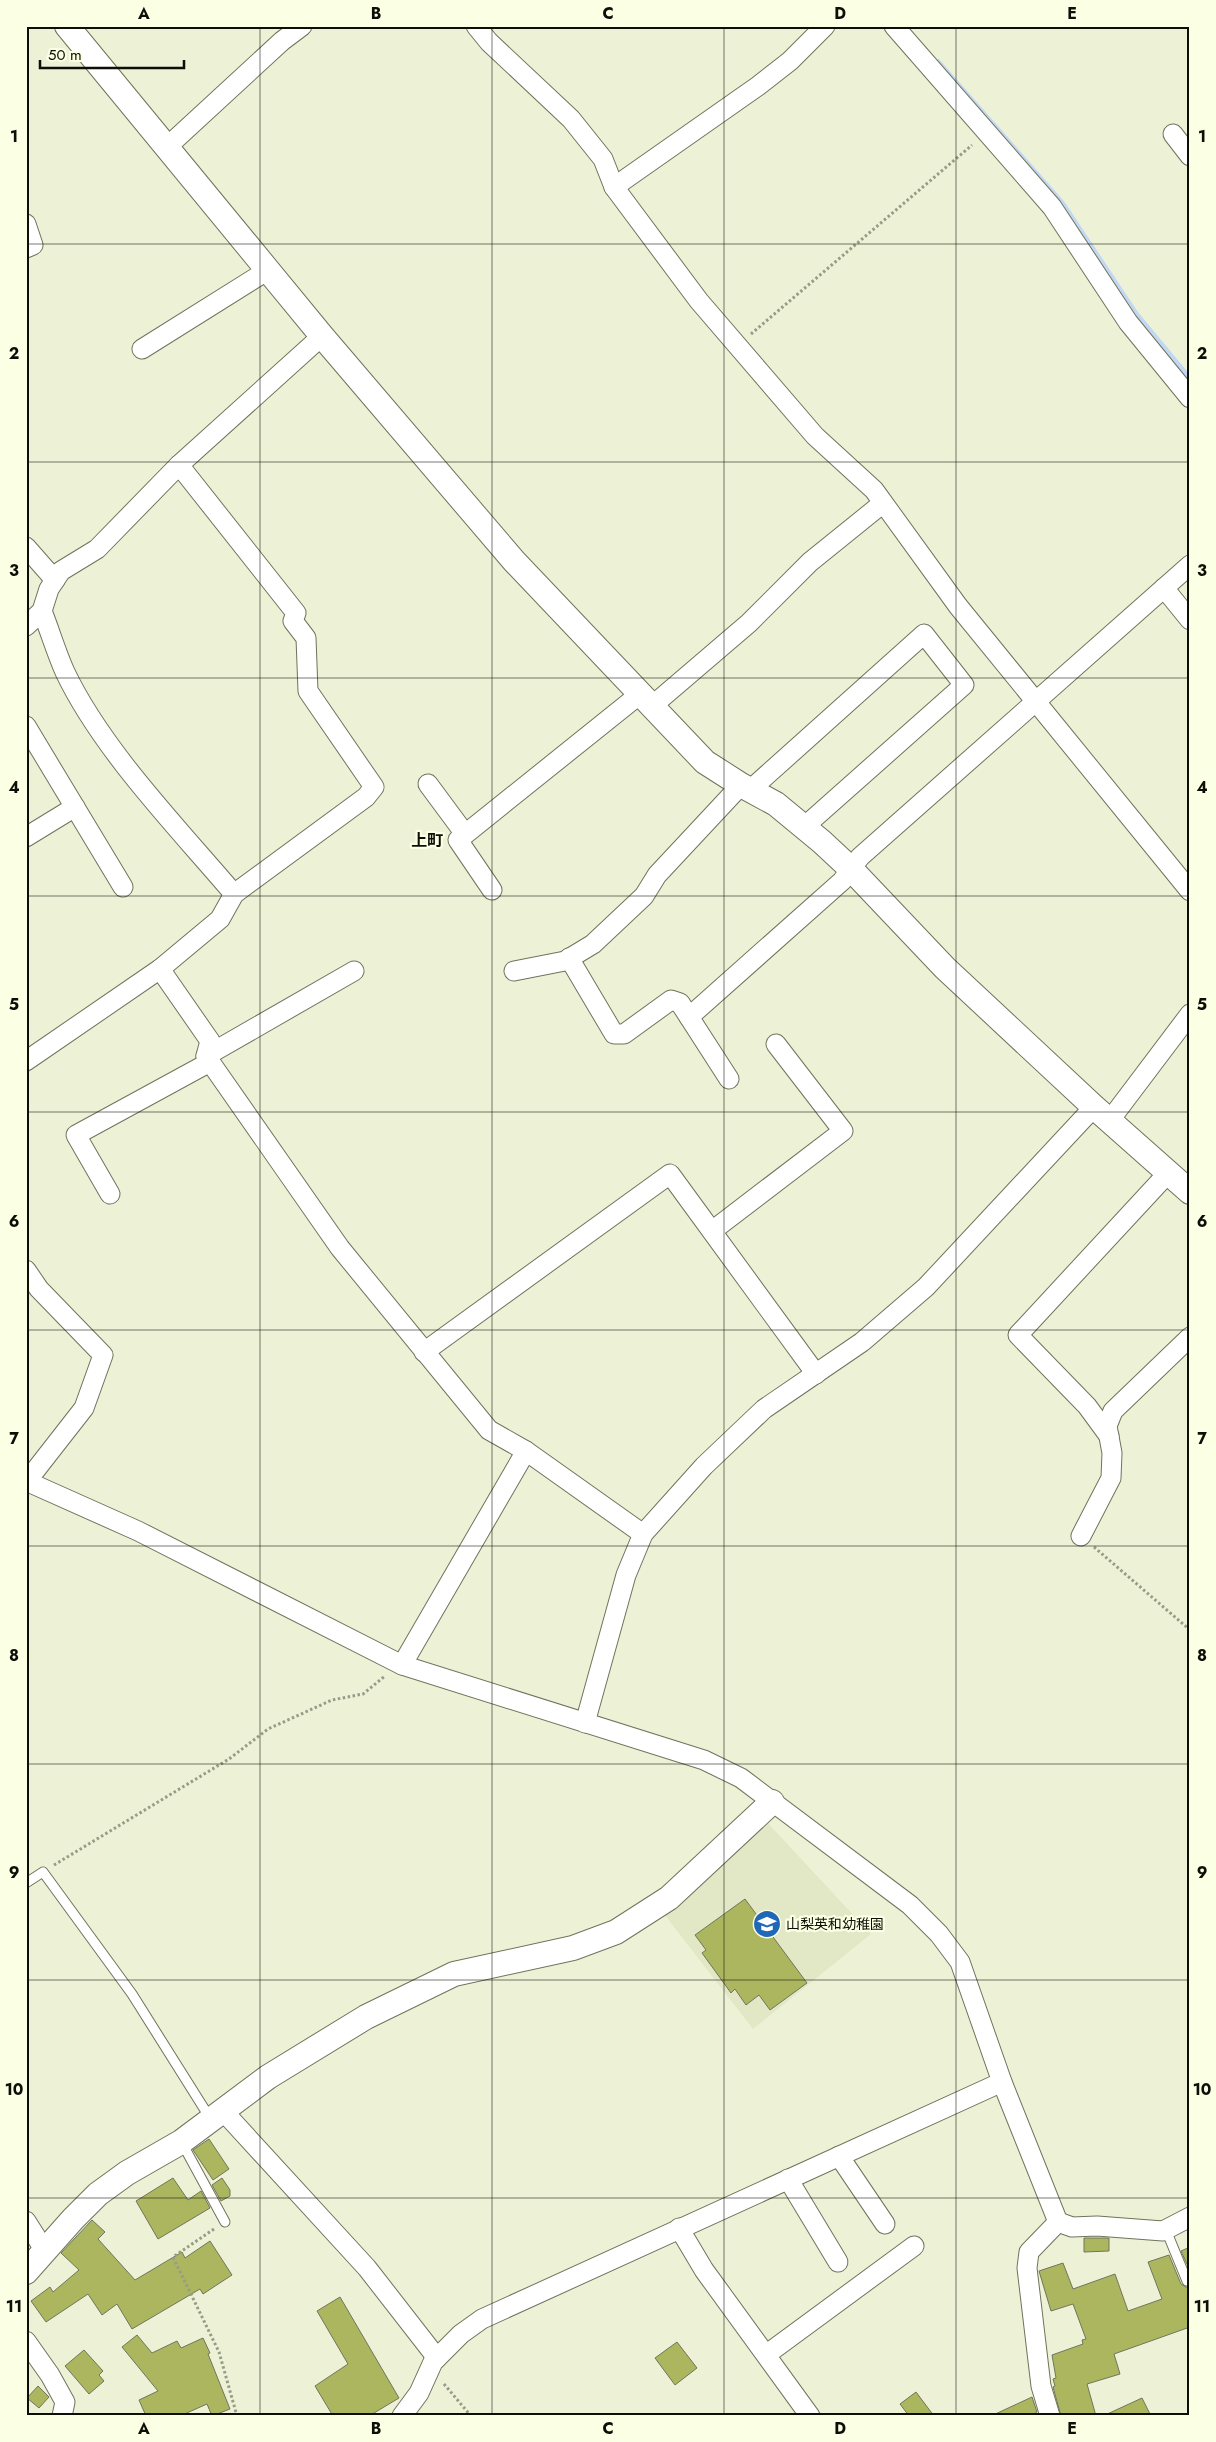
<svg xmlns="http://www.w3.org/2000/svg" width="1216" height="2442" font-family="Jost,'Noto Sans JP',sans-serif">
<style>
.built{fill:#e2e7c5}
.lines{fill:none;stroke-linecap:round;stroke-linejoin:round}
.stream{stroke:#c2d7f3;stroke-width:5.5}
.building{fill:#acb65f;stroke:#71755d}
.service-casing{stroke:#70735c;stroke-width:11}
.minor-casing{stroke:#70735c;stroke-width:21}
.tertiary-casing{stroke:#70735c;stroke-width:26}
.path{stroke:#979b87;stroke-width:3;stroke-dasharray:2.5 2.5;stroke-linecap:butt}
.service{stroke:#fff;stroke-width:9}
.minor{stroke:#fff;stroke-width:19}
.tertiary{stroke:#fff;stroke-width:24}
.grid{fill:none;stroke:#0d0e06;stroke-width:1;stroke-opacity:0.55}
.labels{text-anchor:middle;stroke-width:4.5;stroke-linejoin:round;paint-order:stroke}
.poi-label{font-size:14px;fill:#0d0e06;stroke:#fbffe4;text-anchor:start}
.quarter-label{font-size:16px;font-weight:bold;fill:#0d0e06;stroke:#fbffe4}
.neatline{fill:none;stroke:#0d0e06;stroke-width:2}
.grid-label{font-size:16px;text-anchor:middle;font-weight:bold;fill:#0d0e06}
</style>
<rect width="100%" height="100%" fill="#edf2d7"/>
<path class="built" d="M765,1820L871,1934L753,2029L664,1914Z"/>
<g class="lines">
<path class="stream" d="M938,62L1062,203L1136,314L1190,379"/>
</g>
<g class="building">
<path d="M745,1899L807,1983L770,2010L759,1995L746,2005L735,1989L731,1993L702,1953L706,1950L695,1935Z"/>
<path d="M209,2139L229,2169L213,2180L193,2150Z"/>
<path d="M173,2178L188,2200L201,2191L210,2208L158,2239L136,2201Z"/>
<path d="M222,2178L230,2190V2196L221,2201L212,2185Z"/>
<path d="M92,2220L105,2232L98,2239L135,2280L182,2252L185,2258L210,2241L232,2275L203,2294L200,2289L132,2329L117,2304L102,2315L88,2294L46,2322L31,2301L50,2287L53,2292L79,2270L61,2253Z"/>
<path d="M1084,2238H1109V2251L1084,2252Z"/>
<path d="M1190,2247V2271L1181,2251Z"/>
<path d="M1169,2255L1181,2284L1186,2287H1190V2327L1114,2354L1120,2374L1087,2384L1096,2416H1061L1053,2387L1055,2386L1053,2379L1056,2378L1052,2355L1083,2344L1082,2340L1086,2339L1073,2304L1051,2311L1039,2271L1063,2263L1073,2289L1115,2274L1128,2311L1162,2299L1148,2262Z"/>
<path d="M340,2297L399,2398L369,2416H333L315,2386L348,2364L317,2311Z"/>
<path d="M137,2335L152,2353L177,2341L181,2348L203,2338L210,2353L208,2354L230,2409L212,2416L207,2404L180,2416H146L139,2400L158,2391L122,2347Z"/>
<path d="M677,2342L697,2368L675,2385L655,2358Z"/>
<path d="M84,2350L103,2371L99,2375L104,2381L89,2394L65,2366Z"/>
<path d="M38,2386L49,2397L39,2408L27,2398Z"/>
<path d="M916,2392L934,2416H909L900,2404Z"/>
<path d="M1032,2397L1037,2412L1030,2416H991Z"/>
<path d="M1142,2398L1151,2416H1103Z"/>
</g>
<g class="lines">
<g class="service-casing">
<g id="service">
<path d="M26,1883L43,1872L132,1994L210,2118"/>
<path d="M182,2143L225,2222"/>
<path d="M1166,2230L1187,2281"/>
</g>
</g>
<g class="minor-casing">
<g id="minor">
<path d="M476,26L489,42L571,119L603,159L614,187L699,301L815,436L874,490L958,606L1190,891"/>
<path d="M894,26L1052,207L1128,322L1190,398"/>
<path d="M1173,134L1190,156"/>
<path d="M167,147L282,41L302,26"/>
<path d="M614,187L758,86L790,61L825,26"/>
<path d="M26,224L33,245L26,248"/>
<path d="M142,349L268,270"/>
<path d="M26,547L55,580"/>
<path d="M1164,588L1190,620"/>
<path d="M42,611C50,631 56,652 65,672C102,750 178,828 234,894"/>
<path d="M26,626L42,611L49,589L61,571L97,549L179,465L322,336"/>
<path d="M652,706L749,623L810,562L883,503"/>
<path d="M26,726L123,887"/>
<path d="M428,784L465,834"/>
<path d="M750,790L924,634L964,685L804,827"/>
<path d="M26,837L75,807"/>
<path d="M492,890L458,840L640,694"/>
<path d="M569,958L614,1034H624L671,1000L680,1003L729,1079"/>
<path d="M160,969L210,1041L206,1056L340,1248L489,1430L526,1451L643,1534"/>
<path d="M514,971L565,961L593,944L644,896L657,875L741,785"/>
<path d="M689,1017L842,881L860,857L1190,565"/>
<path d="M206,1056L354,971"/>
<path d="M26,1061L160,969L220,919L234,894L366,797L374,787L308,691L306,638L293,621L296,613L179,465"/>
<path d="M1110,1120L1190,1014"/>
<path d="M110,1194L76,1135L210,1062"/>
<path d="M712,1231L843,1131L776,1044"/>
<path d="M26,1270L39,1289L103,1355L84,1408L27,1481"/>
<path d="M424,1352L670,1174L816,1374"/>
<path d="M1109,1436L1087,1406L1018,1335L1169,1172"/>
<path d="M26,1481L138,1531L402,1665L704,1760L741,1778L910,1905L939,1934L960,1962L1002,2082L1058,2222L1029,2252L1027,2268L1041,2386L1050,2416"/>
<path d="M1081,1536L1111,1478L1112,1453L1107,1426L1113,1411L1190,1337"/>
<path d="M402,1665L526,1451"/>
<path d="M585,1723L626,1575L643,1534L704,1466L764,1409L862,1342L926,1287L1094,1107"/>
<path d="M224,2112L367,2268L437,2358"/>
<path d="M839,2156L885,2224"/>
<path d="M788,2179L838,2262"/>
<path d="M26,2221L45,2251"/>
<path d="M1058,2222L1072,2227L1097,2226L1163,2231L1190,2217"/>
<path d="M679,2228L704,2270L810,2416"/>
<path d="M26,2341L50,2375L65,2402L62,2416"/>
<path d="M767,2354L914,2246"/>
<path d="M402,2416L419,2393L433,2362L461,2334L482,2319L1002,2082"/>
</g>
</g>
<g class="tertiary-casing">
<g id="tertiary">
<path d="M67,26L322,336L514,561L705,762L741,785L776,804L822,842L851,869L945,968L1094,1107L1190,1192"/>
<path d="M26,2272L73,2219L98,2194L127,2173L181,2142L268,2077L366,2017L454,1974L573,1948L616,1932L669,1898L772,1802"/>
</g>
</g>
<g class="path">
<path d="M751,334L972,145"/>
<path d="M1094,1547L1190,1630"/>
<path d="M54,1865L229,1759L268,1729L332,1700L363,1694L385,1676"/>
<path d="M214,2229L173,2257L219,2352L237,2416"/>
<path d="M444,2384L471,2416"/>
</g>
<use href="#service" class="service"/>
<use href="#minor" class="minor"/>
<use href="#tertiary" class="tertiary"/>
</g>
<path class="grid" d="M260,26V2416M492,26V2416M724,26V2416M956,26V2416M26,244H1190M26,462H1190M26,678H1190M26,896H1190M26,1112H1190M26,1330H1190M26,1546H1190M26,1764H1190M26,1980H1190M26,2198H1190"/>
<defs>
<g id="school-disc" transform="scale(1.4375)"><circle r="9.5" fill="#2167b7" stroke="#fbffe4"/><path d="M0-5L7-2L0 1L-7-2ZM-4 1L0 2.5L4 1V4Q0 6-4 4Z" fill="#fff"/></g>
</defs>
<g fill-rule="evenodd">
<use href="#school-disc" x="767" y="1924"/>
</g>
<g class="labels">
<g class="poi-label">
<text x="786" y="1929">山梨英和幼稚園</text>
</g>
<g class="quarter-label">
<text x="427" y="846">上町</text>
</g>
</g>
<rect width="1216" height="2442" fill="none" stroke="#fbffe4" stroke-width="55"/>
<path d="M40 60v8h144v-8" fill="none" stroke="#0d0e06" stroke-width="2.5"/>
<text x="48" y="60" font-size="15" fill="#0d0e06" stroke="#fbffe4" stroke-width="4" paint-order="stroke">50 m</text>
<rect x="28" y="28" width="1160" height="2386" class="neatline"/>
<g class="grid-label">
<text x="144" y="19">A</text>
<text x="376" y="19">B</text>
<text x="608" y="19">C</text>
<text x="840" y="19">D</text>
<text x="1072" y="19">E</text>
<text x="14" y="142">1</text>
<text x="1202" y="142">1</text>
<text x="14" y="359">2</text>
<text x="1202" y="359">2</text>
<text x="14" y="576">3</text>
<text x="1202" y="576">3</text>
<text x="14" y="793">4</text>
<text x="1202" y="793">4</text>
<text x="14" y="1010">5</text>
<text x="1202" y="1010">5</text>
<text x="14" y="1227">6</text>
<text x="1202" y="1227">6</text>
<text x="14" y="1444">7</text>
<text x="1202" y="1444">7</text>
<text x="14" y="1661">8</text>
<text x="1202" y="1661">8</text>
<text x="14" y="1878">9</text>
<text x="1202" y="1878">9</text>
<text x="14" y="2095">10</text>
<text x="1202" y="2095">10</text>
<text x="14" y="2312">11</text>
<text x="1202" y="2312">11</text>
<text x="144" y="2434">A</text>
<text x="376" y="2434">B</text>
<text x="608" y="2434">C</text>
<text x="840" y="2434">D</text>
<text x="1072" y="2434">E</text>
</g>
</svg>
